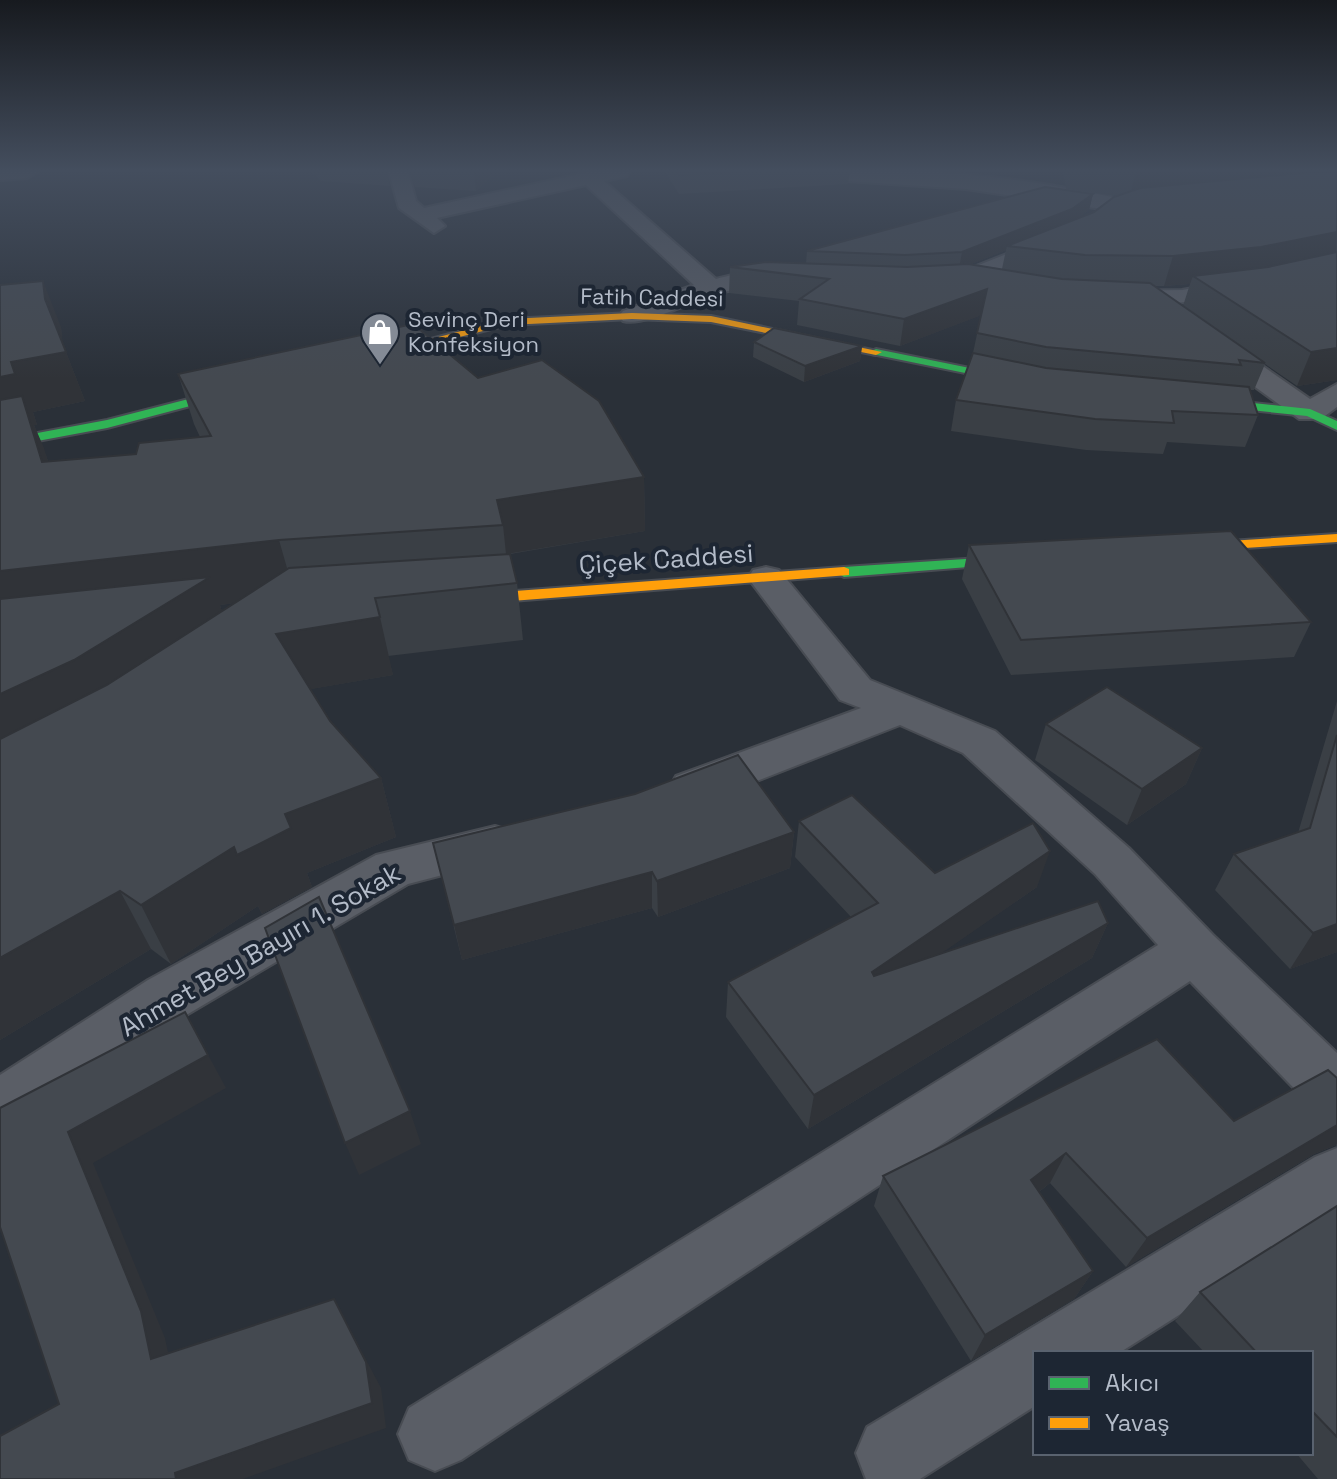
<svg xmlns="http://www.w3.org/2000/svg" width="1337" height="1479" font-family="'Space Grotesk',sans-serif">
<style>
.lines{fill:none;stroke-linecap:round;stroke-linejoin:round}
.street-casing{stroke:#484c53;stroke-width:4}
.fast-casing{stroke:#484c53;stroke-width:4}
.slow-casing{stroke:#484c53;stroke-width:4}
.street{fill:#5a5e66;fill-rule:evenodd}
.fast{fill:#30b455;fill-rule:evenodd}
.slow{fill:#ff9f0a;fill-rule:evenodd}
.wall{fill:#3a3f45;fill-rule:evenodd}
.shaded-wall{fill:#303338}
.building{fill:#444950;stroke:#303338;stroke-width:2}
.labels{text-anchor:middle;stroke-width:8;stroke-linejoin:round;paint-order:stroke}
.far-street-label{font-size:22px;fill:#b4bcc9;stroke:#1d2633}
.far-poi-label{font-size:22px;fill:#b4bcc9;stroke:#1d2633;text-anchor:start}
.street-label{font-size:26px;fill:#b4bcc9;stroke:#1d2633}
</style>
<rect width="100%" height="100%" fill="#2a3038"/>
<g class="lines">
<g class="street-casing">
<g id="street">
<path d="M0,172H37L27,178L0,180Z"/>
<path d="M389,172H408L416,201L424,208L589,172H629L627,176L604,181L716,279C734,274 788,262 800,278C793,288 739,288 723,292C696,298 647,327 623,321L619,316L623,311L694,285L586,185L437,218L445,226L434,233L399,208Z"/>
<path d="M792,172C901,164 1031,176 1136,203L1139,207L1129,213L966,189L802,178Z"/>
<path d="M1060,233L1071,240L1068,245C1042,255 940,308 920,280L932,273L961,272Z"/>
<path d="M1337,262V276C1302,282 1115,323 1098,298L1110,291L1182,290Z"/>
<path d="M1212,335L1221,337L1310,399L1337,384V407L1321,419H1299L1203,349L1199,343L1203,337Z"/>
<path d="M766,567L779,570L870,680L995,731L1129,848L1213,935L1337,1053V1119L1316,1111L1190,981L461,1460L435,1471L409,1460L398,1434L409,1408L1158,945L1095,874L963,753L900,725L708,800L692,804L676,800L669,788L676,776L861,708L840,700L748,578L753,570Z"/>
<path d="M495,826L512,831L519,844L512,857L408,884L188,1014L21,1128L0,1136V1075L148,980L376,855Z"/>
<path d="M1337,1148V1215L1119,1353H1035V1406L920,1479H866L856,1453L867,1427L1315,1157Z"/>
</g>
</g>
<g class="fast-casing">
<g id="fast">
<path d="M876,349L1024,379L1030,382L1024,385L872,354L870,352Z"/>
<path d="M243,385L249,389L247,391L107,428L0,448V440L107,420Z"/>
<path d="M1196,397L1310,409L1337,421V430L1307,416L1192,404V398Z"/>
<path d="M1026,555L1033,559L1031,562L844,577L836,572L844,567Z"/>
</g>
</g>
<g class="slow-casing">
<g id="slow">
<path d="M632,313L711,316L882,352L876,355L711,322L632,319L507,325L376,358L370,355L507,319Z"/>
<path d="M1337,534V542L1182,552L1175,548L1182,544Z"/>
<path d="M844,567L849,569V575L460,605L452,600L460,595Z"/>
</g>
</g>
<use href="#street" class="street"/>
<use href="#fast" class="fast"/>
<use href="#slow" class="slow"/>
</g>
<g class="wall">
<path d="M312,172H387L390,186L321,181Z"/>
<path d="M409,172H496L476,191L415,187Z"/>
<path d="M665,172H850L848,184L679,194Z"/>
<path d="M1063,172H1337V380L1297,386L1265,364L1254,390H1250L1258,415L1245,447L1167,442L1163,454L1086,450L951,431L956,400L973,353L981,315L900,346L797,325L799,301L729,293L730,267L806,263L807,251L1093,194L1089,210L1078,218L1094,212L1117,196L1066,189ZM1006,250L1002,269L971,264ZM1190,284L1183,306L1154,286H1164Z"/>
<path d="M0,285L61,327L62,342L85,401L33,412L37,425H34L48,461L136,454L200,437L194,424L178,374L478,378L644,477L645,531L510,554L517,583L523,640L388,656L393,675L310,689L330,721L381,778L396,837L307,873L312,887L262,914L258,906L171,964L151,949L0,1040ZM235,603L222,612L220,605Z"/>
<path d="M754,342L862,346L860,361L804,382L753,357Z"/>
<path d="M969,545L1311,622L1294,657L1011,675L962,579Z"/>
<path d="M1337,701V952L1290,969L1215,890L1234,854L1298,833Z"/>
<path d="M1046,724L1202,748L1186,784L1127,825L1035,760Z"/>
<path d="M799,821L935,873L1037,887L941,953L1108,923L1092,958L808,1129L726,1017L728,982L851,917L795,857Z"/>
<path d="M794,832L790,868L658,917L652,908L462,960L433,843Z"/>
<path d="M1337,1078V1147L1336,1145L1314,1154L1126,1267L1050,1183L1039,1192L1093,1271L1074,1299L971,1361L874,1206L883,1176L1234,1121Z"/>
<path d="M1337,1206V1479H1318L1296,1453H1311V1353H1205L1175,1321L1200,1292Z"/>
</g>
<g class="shaded-wall">
<path d="M474,172H496L476,191Z"/>
<path d="M1136,172H1337L1129,198Z"/>
<path d="M1093,194L1089,210L1068,225L1007,246L1006,250L959,269L962,252Z"/>
<path d="M1337,232L1336,259L1193,276L1190,284L1164,286L1173,256Z"/>
<path d="M43,281L61,327L63,346L45,299Z"/>
<path d="M987,289L982,315L900,346L904,319Z"/>
<path d="M862,346L860,361L804,382L805,366Z"/>
<path d="M1337,348V380L1297,386L1311,352Z"/>
<path d="M66,352L85,401L33,412L37,425H34L44,448L65,516L0,433V377L11,362Z"/>
<path d="M644,477L645,531L506,554L503,525L497,500Z"/>
<path d="M279,540L295,596L220,605L229,634L0,769V571Z"/>
<path d="M380,617L393,675L294,692L276,634Z"/>
<path d="M1202,748L1186,784L1127,825L1142,789Z"/>
<path d="M381,778L396,837L307,873L312,887L262,914L258,906L171,964L141,905L285,814Z"/>
<path d="M794,832L790,868L658,917L657,881Z"/>
<path d="M1050,851L1037,887L864,1007L872,972Z"/>
<path d="M652,872V908L462,960L454,925Z"/>
<path d="M120,891L151,949L0,1040V958Z"/>
<path d="M1108,923L1092,958L808,1129L814,1095Z"/>
<path d="M1337,924V952L1290,969L1313,933Z"/>
<path d="M185,1012L226,1088L93,1163L165,1338L175,1385L151,1359L68,1132Z"/>
<path d="M410,1111L421,1144L359,1175L345,1143Z"/>
<path d="M1337,1125V1144L1336,1145L1314,1154L1126,1267L1147,1238Z"/>
<path d="M1066,1153L1050,1183L1016,1210L1031,1180Z"/>
<path d="M1093,1271L1074,1299L971,1361L985,1335Z"/>
<path d="M334,1299L381,1388L386,1428L243,1479H176L175,1473Z"/>
</g>
<g class="building">
<path d="M677,172H741L679,175Z"/>
<path d="M1313,172H1337V232L1261,247L1173,256L1085,255L1007,246L1094,212L1114,197L1140,188Z"/>
<path d="M1045,187L1093,194L1072,209L962,252L905,255L807,251Z"/>
<path d="M1337,252V348L1311,352L1193,276L1268,267Z"/>
<path d="M766,262L907,267L968,264L1062,279L1150,283L1265,363L1239,360L1241,365L1046,347L977,333L987,289L904,319L800,299L829,279L730,267Z"/>
<path d="M43,281L45,299L66,352L11,362L15,374L0,377V285Z"/>
<path d="M413,324L478,378L542,360L599,401L644,477L497,500L503,525L279,540L0,571V400L22,396L42,462L136,454L139,443L211,436L178,374Z"/>
<path d="M774,328L862,346L805,366L754,342Z"/>
<path d="M973,353L1046,368L1249,387L1258,415L1172,411L1174,423L1095,419L956,400Z"/>
<path d="M1231,531L1311,622L1021,640L969,545Z"/>
<path d="M510,554L517,583L375,598L380,617L276,634L330,721L381,778L285,814L291,828L237,855L234,847L141,905L120,891L0,958V739L107,685L289,568Z"/>
<path d="M210,577L74,660L0,694V599Z"/>
<path d="M1107,687L1202,748L1142,789L1046,724Z"/>
<path d="M1337,735V924L1313,933L1234,854L1310,828Z"/>
<path d="M738,755L794,832L657,881L652,872L454,925L433,843L635,794Z"/>
<path d="M852,795L935,873L1033,823L1050,851L872,972L874,976L1098,901L1108,923L814,1095L728,982L878,903L799,821Z"/>
<path d="M319,897L410,1111L345,1143L265,928Z"/>
<path d="M185,1012L208,1055L68,1132L141,1311L151,1359L334,1299L366,1362L372,1403L175,1473L176,1479H0V1436L59,1404L0,1227V1108Z"/>
<path d="M1157,1039L1234,1121L1328,1070L1337,1078V1125L1147,1238L1066,1153L1031,1180L1093,1271L985,1335L883,1176Z"/>
<path d="M1337,1206V1437L1311,1410V1353H1257L1200,1292Z"/>
</g>
<linearGradient id="sky" x2="0" y2="1"><stop stop-color="#171a1f"/><stop offset="0.45" stop-color="#444e5e"/><stop offset="1" stop-color="#444e5e" stop-opacity="0"/></linearGradient>
<rect width="1337" height="379" fill="url(#sky)"/>
<defs>
<g id="shop-pin" transform="scale(2)"><path d="M0 17L-7.5 6A9.5 9.5 0 1 1 7.5 6Z" fill="#848b96" stroke="#1d2633"/><path d="M-5-2.5h2.3a2.7 3.5 0 0 1 5.4 0H5L5.5 6h-11ZM-1.5-2.5h3a1.5 2.3 0 0 0-3 0Z" fill="#fff"/></g>
</defs>
<g fill-rule="evenodd">
<use href="#shop-pin" x="380" y="332"/>
</g>
<g class="labels">
<g class="far-street-label">
<text transform="translate(652 297) rotate(1)" y="8">Fatih Caddesi</text>
</g>
<g class="far-poi-label">
<text x="408" y="327">Sevinç Deri<tspan x="408" dy="25">Konfeksiyon</tspan></text>
</g>
<g class="street-label">
<text transform="translate(666 559) rotate(-4)" y="9">Çiçek Caddesi</text>
<text transform="translate(260 950) rotate(-30)" y="9">Ahmet Bey Bayırı 1. Sokak</text>
</g>
</g>
<rect x="1033" y="1351" width="280" height="104" fill="#1d2633" stroke="#59626f" stroke-width="2"/>
<rect x="1049" y="1377" width="40" height="12" fill="#30b455" stroke="#59626f" stroke-width="2"/>
<text x="1105" y="1391" font-size="24" fill="#b4bcc9">Akıcı</text>
<rect x="1049" y="1417" width="40" height="12" fill="#ff9f0a" stroke="#59626f" stroke-width="2"/>
<text x="1105" y="1431" font-size="24" fill="#b4bcc9">Yavaş</text>
</svg>
